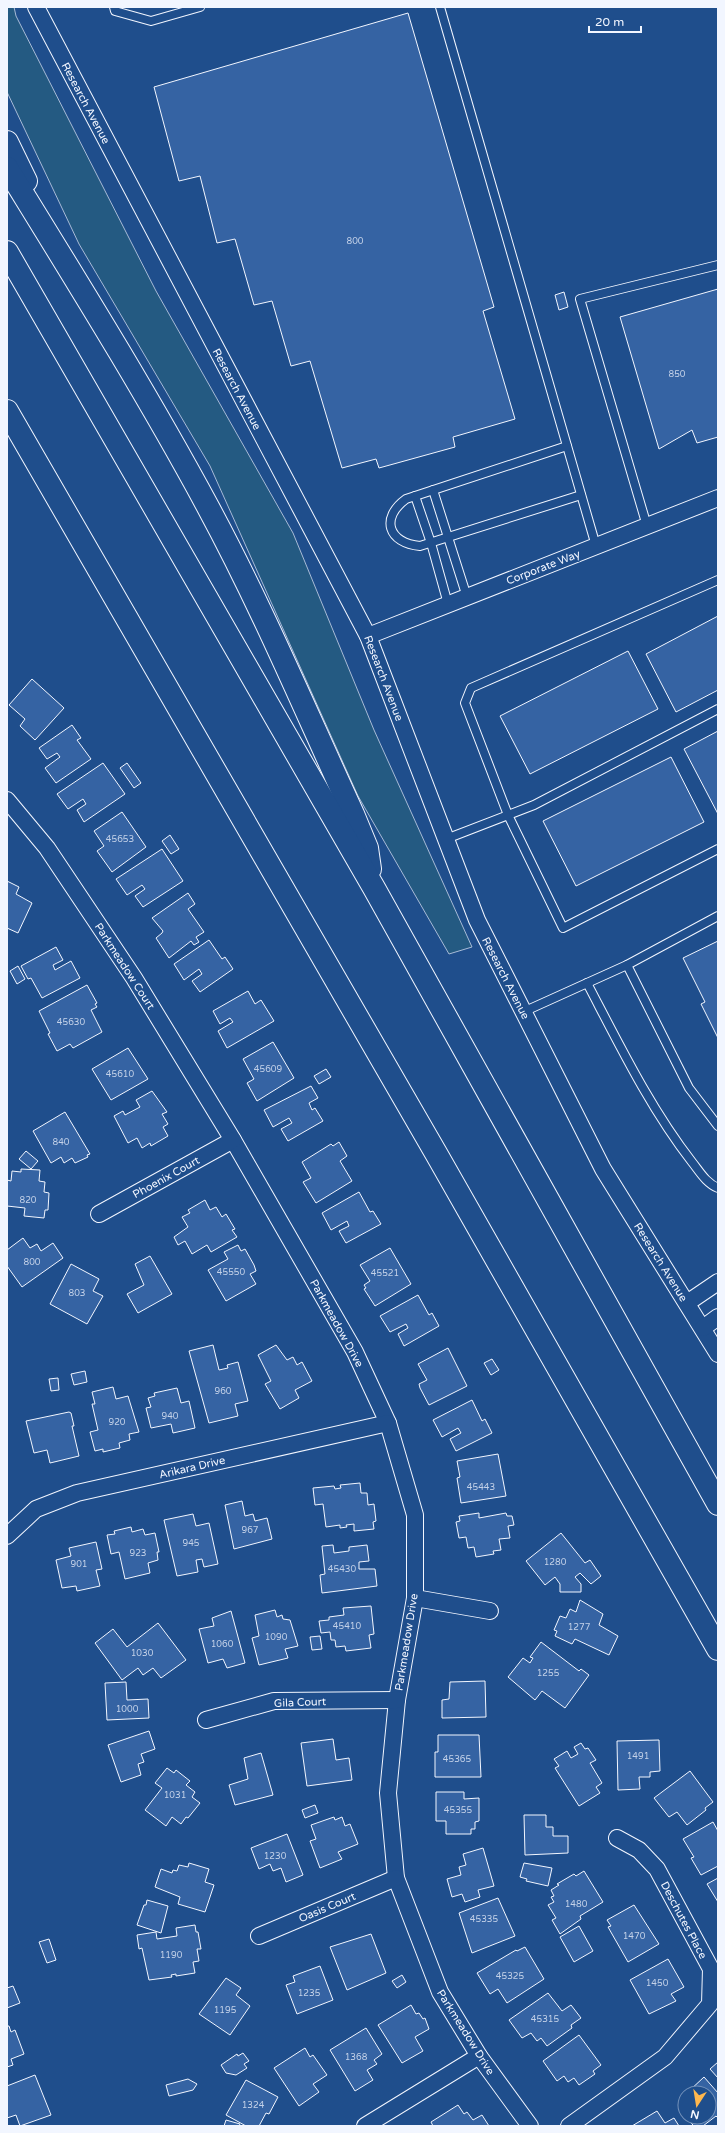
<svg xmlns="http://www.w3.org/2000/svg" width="725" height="2133" font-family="'Varela Round',sans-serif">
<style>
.green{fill:#245a82;stroke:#a8bbd7}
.building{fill:#3563a3;stroke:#f2f6ff}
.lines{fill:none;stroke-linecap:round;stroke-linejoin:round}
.lane-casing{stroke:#f2f6ff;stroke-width:10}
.street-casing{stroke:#f2f6ff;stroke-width:18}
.highway-casing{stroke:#f2f6ff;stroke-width:24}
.lane{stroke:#1f4e8c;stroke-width:8}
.street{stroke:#1f4e8c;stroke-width:16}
.highway{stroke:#1f4e8c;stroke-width:22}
.labels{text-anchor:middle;stroke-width:3;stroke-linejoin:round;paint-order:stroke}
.number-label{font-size:9px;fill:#c3d1e8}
.street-label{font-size:11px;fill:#f2f6ff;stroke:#1f4e8c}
</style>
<rect width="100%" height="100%" fill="#1f4e8c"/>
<path class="green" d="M7,7H14L16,16L156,291L293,533L374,730L472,947L449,954L358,796L210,466L79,244L7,92Z"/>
<g class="building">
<path d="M408,13L494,307L483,311L515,419L453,437L455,447L379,468L376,459L342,468L310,361L291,366L272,301L254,305L235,239L217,243L200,176L179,181L154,87Z"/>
<path d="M718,289V437L697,443L692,430L659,449L620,317Z"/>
<path d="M564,292L568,307L559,310L555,295Z"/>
<path d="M718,616V690L676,712L646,654Z"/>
<path d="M628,651L658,709L530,774L500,716Z"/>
<path d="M32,679L64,708L35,740L20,726L25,719L9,705Z"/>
<path d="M72,725L81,738L77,740L91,759L56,783L45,768L60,757L57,753L47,759L39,748Z"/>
<path d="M718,731V814L684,749Z"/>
<path d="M671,757L704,822L576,886L543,821Z"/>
<path d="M103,763L125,794L84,822L77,810L86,804L83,799L68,809L57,794Z"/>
<path d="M127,763L141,783L134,788L120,768Z"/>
<path d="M122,812L146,847L112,872L97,851L104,846L94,831Z"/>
<path d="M170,835L179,849L171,854L162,841Z"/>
<path d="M162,849L183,881L143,907L135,896L145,889L142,885L127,895L116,879Z"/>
<path d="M7,881L19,887L16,894L32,903L18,933L7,928Z"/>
<path d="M188,893L195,904L188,909L204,932L196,937L199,942L194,945L191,941L169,958L156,938L162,933L163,931L152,918Z"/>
<path d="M209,940L222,959L225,957L233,969L200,992L192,981L202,974L199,969L184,980L174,964Z"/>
<path d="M718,941V1038L701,1004L705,1002L683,958Z"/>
<path d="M56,947L63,960L53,965L55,970L71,961L80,978L42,998L31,978L28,979L21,966Z"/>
<path d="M18,966L25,979L17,984L10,971Z"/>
<path d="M87,985L97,1003L95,1004L97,1007L91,1010L102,1032L73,1048L70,1044L57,1051L48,1034L50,1033L39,1011Z"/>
<path d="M248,991L255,1004L261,1000L274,1021L227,1048L218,1031L233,1022L230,1018L220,1024L213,1011Z"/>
<path d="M273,1042L294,1078L257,1101L247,1083L254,1079L243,1059Z"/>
<path d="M128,1048L148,1079L111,1100L92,1069Z"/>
<path d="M326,1069L331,1077L319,1084L314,1076Z"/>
<path d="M311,1086L318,1098L309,1103L312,1110L315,1108L323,1121L288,1141L281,1129L292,1123L289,1118L273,1127L264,1110Z"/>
<path d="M152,1091L167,1112L162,1114L168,1124L163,1127L168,1136L151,1146L150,1143L142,1148L137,1138L128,1143L114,1116L123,1111L125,1115L140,1107L136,1100Z"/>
<path d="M65,1112L90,1154L87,1155L88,1157L75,1163L72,1158L64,1163L61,1157L51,1163L33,1131Z"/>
<path d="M339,1142L347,1156L340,1161L352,1181L316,1203L303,1182L311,1178L302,1162L331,1144L333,1146Z"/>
<path d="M26,1151L38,1161L31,1169L19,1159Z"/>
<path d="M21,1169L40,1170L39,1181L45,1182L44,1192L49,1193L48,1210H45L44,1218L24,1216L25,1208L7,1206V1180L11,1181L12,1171L21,1172Z"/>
<path d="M359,1192L370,1212L373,1211L381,1224L346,1243L339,1231L349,1226L347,1221L331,1230L322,1213Z"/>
<path d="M205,1200L210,1210L216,1207L222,1217L226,1214L235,1229L232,1230L237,1237L211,1252L207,1245L192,1254L185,1241L178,1245L174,1237L188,1227L182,1217L190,1213L188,1210Z"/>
<path d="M23,1238L30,1248L37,1244L41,1251L53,1243L63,1258L22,1287L7,1266V1250Z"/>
<path d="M238,1245L241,1251L245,1249L254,1265L256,1271L250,1274L256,1284L226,1301L208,1270L228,1259L224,1252Z"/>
<path d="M390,1248L411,1284L375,1306L364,1289L366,1288L364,1285L370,1281L360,1265Z"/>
<path d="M150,1256L172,1294L138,1313L127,1294L144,1285L135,1264Z"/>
<path d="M71,1264L99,1279L93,1291L103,1296L87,1324L50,1304Z"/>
<path d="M418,1295L429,1315L432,1313L439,1326L404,1346L398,1334L408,1328L406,1324L390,1332L380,1316Z"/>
<path d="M213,1345L219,1370L228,1368L227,1365L238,1362L248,1401L235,1404L238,1416L209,1423L189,1351Z"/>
<path d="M276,1345L287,1360L293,1357L297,1365L302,1362L312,1381L295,1390L299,1398L280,1409L265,1384L271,1381L258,1355Z"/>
<path d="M448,1348L467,1386L429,1405L420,1388L419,1384L427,1380L418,1364Z"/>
<path d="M492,1359L499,1370L491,1375L484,1363Z"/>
<path d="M85,1371L87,1382L74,1385L71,1374Z"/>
<path d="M58,1378L59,1390L51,1391L49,1379Z"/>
<path d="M113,1387L116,1399L128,1396L139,1432L129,1434L130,1440L119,1443L120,1448L103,1452V1449L95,1451L90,1432L98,1430L92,1404H95L92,1392Z"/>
<path d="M177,1388L181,1403L189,1401L195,1428L173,1433L171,1424L151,1428L146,1408L151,1407L148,1398L155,1396L154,1393Z"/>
<path d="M472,1400L482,1421L485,1419L492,1433L456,1451L450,1439L461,1433L458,1428L442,1437L433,1420Z"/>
<path d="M69,1412L71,1413L74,1426H72L79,1456L50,1463L47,1450L34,1453L26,1421Z"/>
<path d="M498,1454L506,1496L461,1503L457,1478L460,1477L457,1461Z"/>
<path d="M360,1483L361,1493H367L368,1505L374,1504L376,1521L373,1522L374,1529L354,1531V1524L346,1525L347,1527L340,1528V1525L326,1527L323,1504L315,1505L313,1488L334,1486L335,1489L341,1488L340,1485Z"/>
<path d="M242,1501L245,1516L253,1514L255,1521L267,1518L272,1539L234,1549L225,1505Z"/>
<path d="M479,1513V1518L506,1513L507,1516H512L514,1525L508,1526L510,1538L499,1539L501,1550L493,1551L494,1554L476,1557L474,1547L468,1548L466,1537L459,1538L456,1522L460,1521L459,1516Z"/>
<path d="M193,1514L196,1526L209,1523L218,1564L204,1567L202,1559L196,1560L198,1572L177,1576L164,1520Z"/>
<path d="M131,1527L132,1532L143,1529L145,1535L155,1533L159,1552H157L158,1560L148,1563L150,1573L125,1579L119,1552L111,1554L107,1535L115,1534L114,1531Z"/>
<path d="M561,1533L585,1563L590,1560L601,1576L591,1584L580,1573L575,1577L581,1584V1592H560V1584L555,1577L545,1585L526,1561Z"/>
<path d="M96,1542L102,1569L96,1570L100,1586L77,1591L76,1586L62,1588L56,1560L71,1556L69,1548Z"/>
<path d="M333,1545L334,1553L349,1551V1547L367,1545L369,1561L359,1562V1569H375L377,1586L322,1593L320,1575L325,1574L322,1546Z"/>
<path d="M580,1600L603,1614L599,1625L618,1636L609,1655L575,1639L572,1644L555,1636L557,1631L554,1630L560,1616L566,1618L570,1609L576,1612Z"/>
<path d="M371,1606L374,1634L369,1635L371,1648L346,1651L345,1646L336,1647L335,1640H331L330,1632L321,1633L319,1621L329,1620V1617L344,1615L343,1608Z"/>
<path d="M275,1610L277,1617L282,1615L283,1619L290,1620L298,1646L285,1649L288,1658L259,1665L252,1638L259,1636L255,1615Z"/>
<path d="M231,1611L245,1663L227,1668L223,1659L208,1663L199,1629L214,1626L212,1618Z"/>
<path d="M158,1623L186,1660L161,1678L153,1668L143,1675L138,1668L122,1680L95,1643L113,1629L127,1647Z"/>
<path d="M320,1636L322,1649L312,1650L310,1637Z"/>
<path d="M541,1642L579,1671L581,1669L589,1675L565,1708L542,1691L535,1700L508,1677L523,1658L530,1663L533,1658L530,1657Z"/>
<path d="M485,1681L486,1717L442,1718V1700L449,1699L450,1682Z"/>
<path d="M126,1682L127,1700L148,1699L149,1718L107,1720L105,1683Z"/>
<path d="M149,1731L155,1749L141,1754L144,1762L138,1764L141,1775L121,1782L108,1745Z"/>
<path d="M438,1735H479L481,1777H435V1752H438Z"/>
<path d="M333,1739L336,1760L349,1758L352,1780L307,1786L301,1743Z"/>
<path d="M659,1740L660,1771L650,1772V1777H639L640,1789L618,1790L617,1741Z"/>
<path d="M581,1743L585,1749L588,1748L596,1760L590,1763L602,1783L596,1787L600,1793L579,1806L555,1768L559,1766L554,1759L567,1751L571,1758L578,1754L574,1747Z"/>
<path d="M261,1753L273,1795L235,1805L229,1785L248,1779L244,1758Z"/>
<path d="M167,1768L174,1773L176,1770L190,1781L186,1785L195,1792L192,1797L200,1803L188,1818L186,1817L181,1824L172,1817L166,1826L145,1810L162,1788L155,1783Z"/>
<path d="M690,1771L713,1802L705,1808L706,1810L687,1825L677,1812L669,1817L654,1798Z"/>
<path d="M436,1792H464V1799L479,1798V1821L475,1822V1829H471V1834H446V1821H436Z"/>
<path d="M315,1805L318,1813L305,1818L302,1810Z"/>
<path d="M524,1815H546V1827H553V1836H568V1853L525,1855Z"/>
<path d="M334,1817L335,1820L342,1817L345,1826L350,1824L358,1844L338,1852L342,1859L320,1868L310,1841L316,1839L311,1825Z"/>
<path d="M713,1822L718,1831V1866L701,1875L691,1858L694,1857L683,1839Z"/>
<path d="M287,1834L303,1875L286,1882L281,1868L273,1871L270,1864L259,1869L251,1848Z"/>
<path d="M483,1848L494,1886L478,1890L480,1897L465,1902L462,1894L452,1897L447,1879L461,1875L459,1867L466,1865L463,1854Z"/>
<path d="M189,1863L209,1869L205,1882L214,1885L205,1912L178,1904L180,1897L155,1887L161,1869L172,1873L173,1870L177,1871L179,1865L188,1867Z"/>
<path d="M524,1863L552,1868L548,1886L526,1881L527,1879L520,1877Z"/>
<path d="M584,1871L603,1902L580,1916L581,1919L560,1934L552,1920L556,1918L548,1905L554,1902L551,1897L554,1896L551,1890L559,1885L557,1884L574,1874L576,1876Z"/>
<path d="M718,1878V1902L707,1884Z"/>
<path d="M498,1898L515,1936L472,1953L459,1913Z"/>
<path d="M147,1900L168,1906L161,1933L137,1925L144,1905H146Z"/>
<path d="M634,1905L659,1944L628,1962L608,1927L611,1926L607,1920Z"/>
<path d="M195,1925L196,1932H198L201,1949H197L199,1961L193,1962L195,1973L176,1976V1974L171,1975L172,1977L149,1980L142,1948L139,1949L137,1935L156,1932L157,1939L177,1936L176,1928Z"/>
<path d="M579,1926L593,1951L574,1962L560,1937Z"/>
<path d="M371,1934L386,1973L347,1990L330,1947Z"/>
<path d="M49,1939L56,1960L47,1963L39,1942Z"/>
<path d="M525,1947L544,1979L507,2003L498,1989L490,1994L477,1973L516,1950L517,1951Z"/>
<path d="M668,1959L684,1987L671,1994L676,2001L649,2014L630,1980Z"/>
<path d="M320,1966L333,2000L297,2014L286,1985L295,1982L293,1976Z"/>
<path d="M402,1975L406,1982L397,1988L392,1981Z"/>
<path d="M226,1978L241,1988L236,1995L250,2006L230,2035L199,2014Z"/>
<path d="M13,1986L20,2003L7,2008V1988Z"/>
<path d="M548,1993L562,2011L571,2005L581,2018L571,2025L572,2028L547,2046L541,2038L537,2041L531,2033L522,2038L509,2020Z"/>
<path d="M411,2005L416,2014L419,2013L423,2019L425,2018L429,2029L415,2037L423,2051L402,2063L378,2025Z"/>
<path d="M7,2026H9L11,2032L15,2030L24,2054L11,2059L13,2065L7,2067Z"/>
<path d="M366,2028L382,2054L374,2060L377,2064L367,2070L373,2080L355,2091L330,2050Z"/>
<path d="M579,2035L601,2065L593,2071L595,2074L579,2085L574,2078L568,2082L564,2076L557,2081L543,2061Z"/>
<path d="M305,2048L310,2057L313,2055L327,2075L313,2084L319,2092L299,2106L274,2068Z"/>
<path d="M243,2053L249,2061L244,2064L247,2068L236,2075L226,2073L221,2065L237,2054L238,2056Z"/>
<path d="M718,2062V2078L710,2069Z"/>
<path d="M35,2075L51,2115L20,2126L16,2115L7,2118V2086Z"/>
<path d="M704,2077L718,2093V2118L716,2116L703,2126H694L685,2117H709V2093L688,2092Z"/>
<path d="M188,2079L197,2084L193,2090L169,2096L166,2085Z"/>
<path d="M246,2080L278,2097L269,2114L266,2113L259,2126H246L226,2115Z"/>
<path d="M458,2105L464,2114L467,2112L473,2120L482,2115L489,2126H433L431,2122Z"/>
<path d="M657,2111L665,2123L674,2118L679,2126H632Z"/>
<path d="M226,2120L240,2124L239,2126H224Z"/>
</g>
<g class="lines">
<g class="lane-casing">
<g id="lane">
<path d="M114,7L115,11L151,21L200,7"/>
<path d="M440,7L596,546"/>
<path d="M567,446L406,499C380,518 388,543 420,546L581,495"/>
<path d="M433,490L467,597"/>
<path d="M415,496L431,543L448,604"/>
<path d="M647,526L580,299L718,265"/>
<path d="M718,580L471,688L465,703L508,815L563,928L718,849"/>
<path d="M446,839L534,805L718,709"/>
<path d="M627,965L689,1088L718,1126"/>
<path d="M587,983C619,1044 650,1108 692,1162C700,1172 706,1183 718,1188"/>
<path d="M523,1012L627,965L718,916"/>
</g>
</g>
<g class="street-casing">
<g id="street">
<path d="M36,7L368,636L477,920L603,1169L718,1354"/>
<path d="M368,636L718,498"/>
<path d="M7,800L47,848L134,978L233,1140L355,1352L388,1423L415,1515V1598L397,1700L388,1793L396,1878L440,1992L479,2056L530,2126"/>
<path d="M99,1214L233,1140"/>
<path d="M687,1303L718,1282"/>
<path d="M703,1328L718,1317"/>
<path d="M7,1536L36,1509L77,1493L388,1423"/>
<path d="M415,1598L490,1611"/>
<path d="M206,1720L274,1701L397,1700"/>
<path d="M259,1936L396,1878"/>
<path d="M365,2126L479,2056"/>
<path d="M569,2126L665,2057L710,2004L711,1969L657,1869L639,1850L617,1838"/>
</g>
</g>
<g class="highway-casing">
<g id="highway">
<path d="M7,142L26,181"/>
<path d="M7,168C76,280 146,392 208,507C262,607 306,712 353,814L367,848L370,869"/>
<path d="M7,252L374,888L718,1504"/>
<path d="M7,411L437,1155L718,1649"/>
</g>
</g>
<use href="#lane" class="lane"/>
<use href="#street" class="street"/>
<use href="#highway" class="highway"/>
</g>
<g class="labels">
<g class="number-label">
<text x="355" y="244">800</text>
<text x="677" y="377">850</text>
<text x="120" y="842">45653</text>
<text x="71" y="1025">45630</text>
<text x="268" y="1072">45609</text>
<text x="120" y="1077">45610</text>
<text x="61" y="1145">840</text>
<text x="28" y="1203">820</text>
<text x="32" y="1265">800</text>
<text x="231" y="1275">45550</text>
<text x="385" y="1276">45521</text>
<text x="77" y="1296">803</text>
<text x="223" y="1394">960</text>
<text x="170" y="1419">940</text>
<text x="117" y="1425">920</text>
<text x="481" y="1490">45443</text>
<text x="250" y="1533">967</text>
<text x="191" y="1546">945</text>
<text x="138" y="1556">923</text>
<text x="555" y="1565">1280</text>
<text x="79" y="1567">901</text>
<text x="342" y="1572">45430</text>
<text x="347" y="1629">45410</text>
<text x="579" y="1630">1277</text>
<text x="276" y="1640">1090</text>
<text x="222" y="1647">1060</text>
<text x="142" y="1656">1030</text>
<text x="548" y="1676">1255</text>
<text x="127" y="1712">1000</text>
<text x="638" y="1759">1491</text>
<text x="457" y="1762">45365</text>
<text x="175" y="1798">1031</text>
<text x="458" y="1813">45355</text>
<text x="275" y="1859">1230</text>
<text x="576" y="1907">1480</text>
<text x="484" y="1922">45335</text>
<text x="634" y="1939">1470</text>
<text x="171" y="1958">1190</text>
<text x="510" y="1979">45325</text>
<text x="657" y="1986">1450</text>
<text x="309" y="1996">1235</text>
<text x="225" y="2013">1195</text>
<text x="545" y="2022">45315</text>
<text x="356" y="2060">1368</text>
<text x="253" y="2108">1324</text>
</g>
<g class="street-label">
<text transform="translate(86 103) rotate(62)" y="4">Research Avenue</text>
<text transform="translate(237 389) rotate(62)" y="4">Research Avenue</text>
<text transform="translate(543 567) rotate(-21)" y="4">Corporate Way</text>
<text transform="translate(384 678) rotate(69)" y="4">Research Avenue</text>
<text transform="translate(125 966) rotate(57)" y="4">Parkmeadow Court</text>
<text transform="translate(506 978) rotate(63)" y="4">Research Avenue</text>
<text transform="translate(166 1177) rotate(-29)" y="4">Phoenix Court</text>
<text transform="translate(661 1262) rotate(58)" y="4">Research Avenue</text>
<text transform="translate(337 1323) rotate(61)" y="4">Parkmeadow Drive</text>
<text transform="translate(192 1467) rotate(-13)" y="4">Arikara Drive</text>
<text transform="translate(406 1642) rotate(-81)" y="4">Parkmeadow Drive</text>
<text transform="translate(300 1702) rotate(-2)" y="4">Gila Court</text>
<text transform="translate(327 1907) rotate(-23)" y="4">Oasis Court</text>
<text transform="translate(684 1920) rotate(62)" y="4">Deschutes Place</text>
<text transform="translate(466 2032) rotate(58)" y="4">Parkmeadow Drive</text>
</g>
</g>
<rect width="725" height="2133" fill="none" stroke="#f2f6ff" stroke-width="16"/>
<g transform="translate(697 2105) rotate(192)"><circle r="19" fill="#1f4e8c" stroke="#7391ba"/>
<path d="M0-3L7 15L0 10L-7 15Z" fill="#ffb74d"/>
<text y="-6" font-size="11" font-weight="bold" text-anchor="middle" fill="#f2f6ff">N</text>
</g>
<path d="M589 26v6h52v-6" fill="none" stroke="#f2f6ff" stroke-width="2"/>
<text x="595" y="26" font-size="12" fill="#f2f6ff" stroke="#1f4e8c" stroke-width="3" paint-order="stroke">20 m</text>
</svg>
